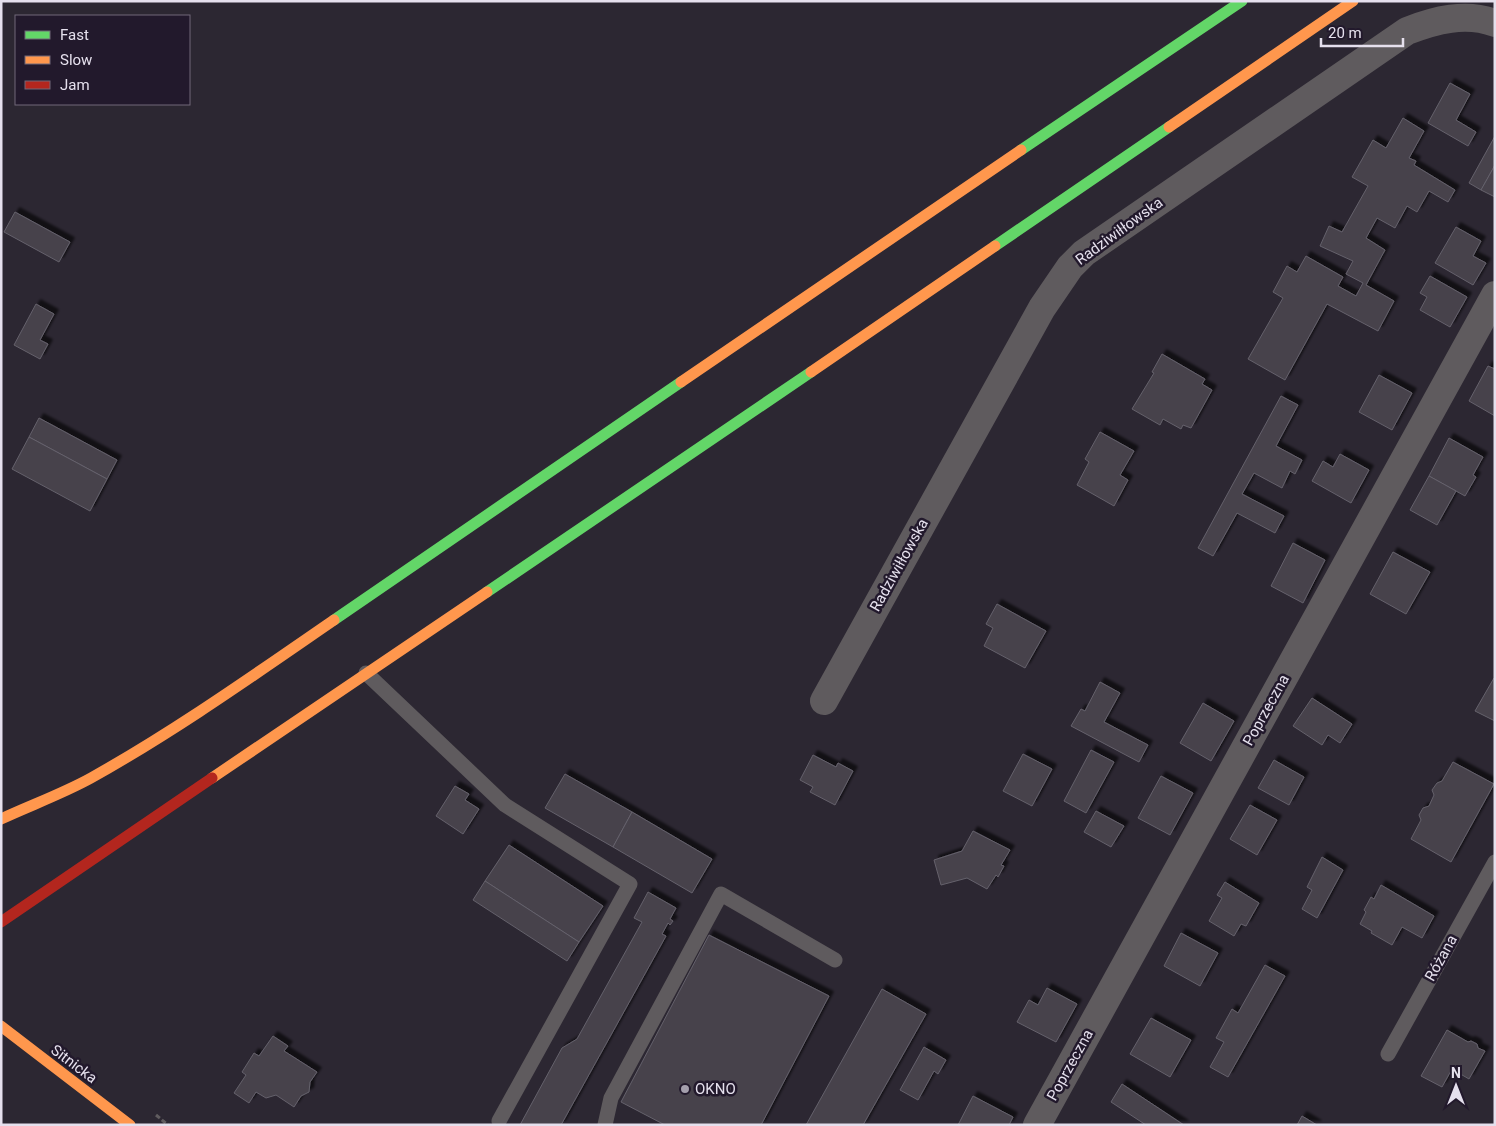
<svg xmlns="http://www.w3.org/2000/svg" width="1496" height="1126" font-family="Roboto,sans-serif">
<style>
.building{fill:#46424c;stroke:#65616b;filter:url(#shadow)}
.lines{fill:none;stroke-linecap:round;stroke-linejoin:round}
.path{stroke:#605c5f;stroke-width:3;stroke-dasharray:5 2.5;stroke-linecap:butt}
.lane{stroke:#5f5b5e;stroke-width:15}
.street{stroke:#5f5b5e;stroke-width:28}
.fast{stroke:#63d668;stroke-width:11}
.slow{stroke:#ff974d;stroke-width:11}
.jam{stroke:#b3261e;stroke-width:11}
.poi-dot{fill:#a49fac;stroke:#22192c;stroke-width:2}
.labels{text-anchor:middle;stroke-width:5;stroke-linejoin:round;paint-order:stroke}
.street-label{font-size:15px;fill:#e5e0ed;stroke:#22192c}
.poi-label{font-size:15px;fill:#e5e0ed;stroke:#22192c;text-anchor:start}
</style>
<defs>
<filter id="shadow"><feDropShadow dx="4.5" dy="-4.5" stdDeviation="1" flood-color="#0009"/></filter>
</defs>
<rect width="100%" height="100%" fill="#2c2732"/>
<g class="building">
<path d="M1450,83L1470,94L1456,120L1476,132L1468,146L1428,123Z"/>
<path d="M1403,118L1424,131L1409,158L1416,161L1414,165L1455,190L1448,202L1429,191L1417,212L1407,206L1395,228L1377,218L1366,238L1385,250L1366,285L1394,301L1378,331L1327,304L1285,380L1248,359L1283,298L1273,292L1287,266L1297,272L1306,256L1343,277L1338,286L1356,296L1363,283L1346,274L1353,261L1320,246L1329,226L1342,232L1368,186L1352,177L1373,140L1386,148Z"/>
<path d="M1495,136V165L1481,190L1469,183Z"/>
<path d="M1495,165V197L1481,190Z"/>
<path d="M15,212L70,242L59,262L4,232Z"/>
<path d="M1456,227L1481,241L1473,256L1486,263L1473,285L1435,263Z"/>
<path d="M1430,276L1467,297L1450,327L1420,310L1427,297L1420,293Z"/>
<path d="M36,304L54,314L40,340L48,344L40,359L14,345Z"/>
<path d="M1162,354L1205,379L1202,384L1212,390L1191,428L1183,425L1181,429L1163,419L1160,425L1132,409L1154,373L1152,372Z"/>
<path d="M1488,366L1495,369V416L1469,401Z"/>
<path d="M1379,375L1412,393L1392,430L1359,412Z"/>
<path d="M1281,396L1298,405L1276,446L1302,460L1295,474L1290,471L1282,488L1254,473L1242,494L1284,516L1275,533L1237,513L1213,556L1198,548Z"/>
<path d="M39,418L117,460L107,479L29,437Z"/>
<path d="M1100,432L1134,451L1120,475L1128,480L1114,506L1077,485L1089,462L1085,459Z"/>
<path d="M29,437L107,479L90,511L12,469Z"/>
<path d="M1449,438L1483,457L1473,475L1476,477L1465,496L1429,476Z"/>
<path d="M1340,454L1369,470L1351,503L1312,481L1323,461L1333,467Z"/>
<path d="M1429,476L1456,491L1437,525L1410,510Z"/>
<path d="M1293,543L1325,560L1303,603L1271,586Z"/>
<path d="M1393,552L1430,572L1406,614L1370,594Z"/>
<path d="M997,604L1046,631L1025,668L984,646L993,628L986,624Z"/>
<path d="M1494,678L1495,679V721L1475,711Z"/>
<path d="M1100,682L1120,693L1104,722L1148,745L1139,762L1071,726L1081,709L1085,711Z"/>
<path d="M1312,698L1352,724L1340,743L1328,735L1322,745L1293,726Z"/>
<path d="M1203,703L1234,721L1211,761L1180,743Z"/>
<path d="M1091,750L1114,762L1086,813L1064,801Z"/>
<path d="M1023,754L1052,769L1032,806L1003,791Z"/>
<path d="M813,755L836,767L838,763L853,771L835,805L810,792L813,787L800,780Z"/>
<path d="M1274,760L1304,777L1289,805L1258,788Z"/>
<path d="M1453,762L1494,784L1451,862L1411,839L1421,820L1419,815L1423,808L1429,806L1434,795L1432,790L1437,783L1442,781Z"/>
<path d="M565,774L632,812L613,847L545,808Z"/>
<path d="M1161,776L1193,793L1170,835L1138,818Z"/>
<path d="M455,786L469,794L465,800L479,809L463,834L436,816Z"/>
<path d="M1250,805L1277,820L1257,855L1230,839Z"/>
<path d="M1096,811L1124,826L1111,847L1084,832Z"/>
<path d="M632,812L712,859L692,893L613,847Z"/>
<path d="M973,831L1010,850L1001,865L1004,866L998,877L996,875L987,889L967,878L941,885L934,860L962,851Z"/>
<path d="M509,845L603,906L579,942L485,881Z"/>
<path d="M1322,857L1343,870L1317,918L1302,909L1312,890L1307,887Z"/>
<path d="M485,881L579,942L567,961L473,900Z"/>
<path d="M1225,882L1259,903L1246,926L1241,924L1234,936L1209,921L1222,898L1217,895Z"/>
<path d="M1381,885L1434,916L1422,938L1402,927L1392,945L1371,933L1372,931L1360,924L1366,912L1364,910L1371,897L1374,899Z"/>
<path d="M648,892L676,908L670,919L673,921L670,925L668,923L662,934L666,936L561,1125H520L562,1048L577,1039L642,922L634,918Z"/>
<path d="M1181,933L1218,953L1200,986L1164,966Z"/>
<path d="M709,935L829,996L761,1125H665L621,1102Z"/>
<path d="M1265,965L1285,976L1228,1077L1210,1067L1224,1042L1216,1038L1232,1009L1238,1013Z"/>
<path d="M1047,988L1077,1004L1056,1042L1017,1022L1029,1000L1038,1005Z"/>
<path d="M882,989L926,1014L863,1125H806Z"/>
<path d="M1151,1018L1191,1040L1170,1077L1130,1054Z"/>
<path d="M1447,1030L1468,1042L1471,1041L1477,1044L1478,1048L1485,1051L1469,1079L1452,1069L1442,1087L1421,1076Z"/>
<path d="M273,1036L288,1046L284,1051L317,1072L310,1082L309,1092L301,1096L294,1107L276,1095L266,1098L256,1092L249,1103L234,1093L246,1075L242,1072L254,1053L259,1056Z"/>
<path d="M924,1047L946,1060L938,1074L934,1071L918,1100L900,1090Z"/>
<path d="M1122,1084L1184,1125H1146L1111,1102Z"/>
<path d="M973,1096L1013,1117L1009,1125H958Z"/>
<path d="M1302,1116L1317,1125H1297Z"/>
</g>
<g class="lines">
<path class="path" d="M156,1115L168,1125"/>
<g class="lane">
<path d="M366,673L505,805L630,884L499,1121"/>
<path d="M1388,1054L1495,862"/>
<path d="M605,1125L611,1098L721,894L835,960"/>
</g>
<g class="street">
<path d="M824,701L1042,308L1070,267L1084,253L1407,31C1435,20 1466,12 1495,23"/>
<path d="M1037,1125L1495,295"/>
</g>
<g class="fast">
<path d="M1021,150L1242,1"/>
<path d="M995,246L1169,127"/>
<path d="M487,592L811,372"/>
<path d="M334,620L681,382"/>
</g>
<g class="slow">
<path d="M1169,127L1353,1"/>
<path d="M811,372L995,246"/>
<path d="M681,382L1021,150"/>
<path d="M212,778L487,592"/>
<path d="M1,819C31,805 62,794 91,778C175,731 254,675 334,620"/>
<path d="M1,1026L130,1125"/>
</g>
<path class="jam" d="M1,922L212,778"/>
</g>
<circle class="poi-dot" cx="685" cy="1089" r="5"/>
<g class="labels">
<g class="street-label">
<text transform="translate(1119 231) rotate(-36)" y="5">Radziwiłłowska</text>
<text transform="translate(899 565) rotate(-61)" y="5">Radziwiłłowska</text>
<text transform="translate(1266 710) rotate(-61)" y="5">Poprzeczna</text>
<text transform="translate(1441 958) rotate(-61)" y="5">Różana</text>
<text transform="translate(74 1064) rotate(37)" y="5">Sitnicka</text>
<text transform="translate(1070 1065) rotate(-61)" y="5">Poprzeczna</text>
</g>
<g class="poi-label">
<text x="695" y="1094">OKNO</text>
</g>
</g>
<rect width="1496" height="1126" fill="none" stroke="#e5e0ed" stroke-width="5"/>
<rect x="15" y="15" width="175" height="90" fill="#22192c" stroke="#706979"/>
<rect x="25" y="31" width="25" height="8" fill="#63d668" stroke="#706979"/>
<text x="60" y="40" font-size="15" fill="#e5e0ed">Fast</text>
<rect x="25" y="56" width="25" height="8" fill="#ff974d" stroke="#706979"/>
<text x="60" y="65" font-size="15" fill="#e5e0ed">Slow</text>
<rect x="25" y="81" width="25" height="8" fill="#b3261e" stroke="#706979"/>
<text x="60" y="90" font-size="15" fill="#e5e0ed">Jam</text>
<g transform="translate(1456 1086)" stroke="#22192c" stroke-width="4" paint-order="stroke">
<path d="M0-4L9 19L0 12L-9 19Z" fill="#e5e0ed"/>
<text y="-8" font-size="14" font-weight="bold" text-anchor="middle" fill="#e5e0ed">N</text>
</g>
<path d="M1321 38v8h82v-8" fill="none" stroke="#e5e0ed" stroke-width="2.5"/>
<text x="1328" y="38" font-size="15" fill="#e5e0ed" stroke="#22192c" stroke-width="4" paint-order="stroke">20 m</text>
</svg>
